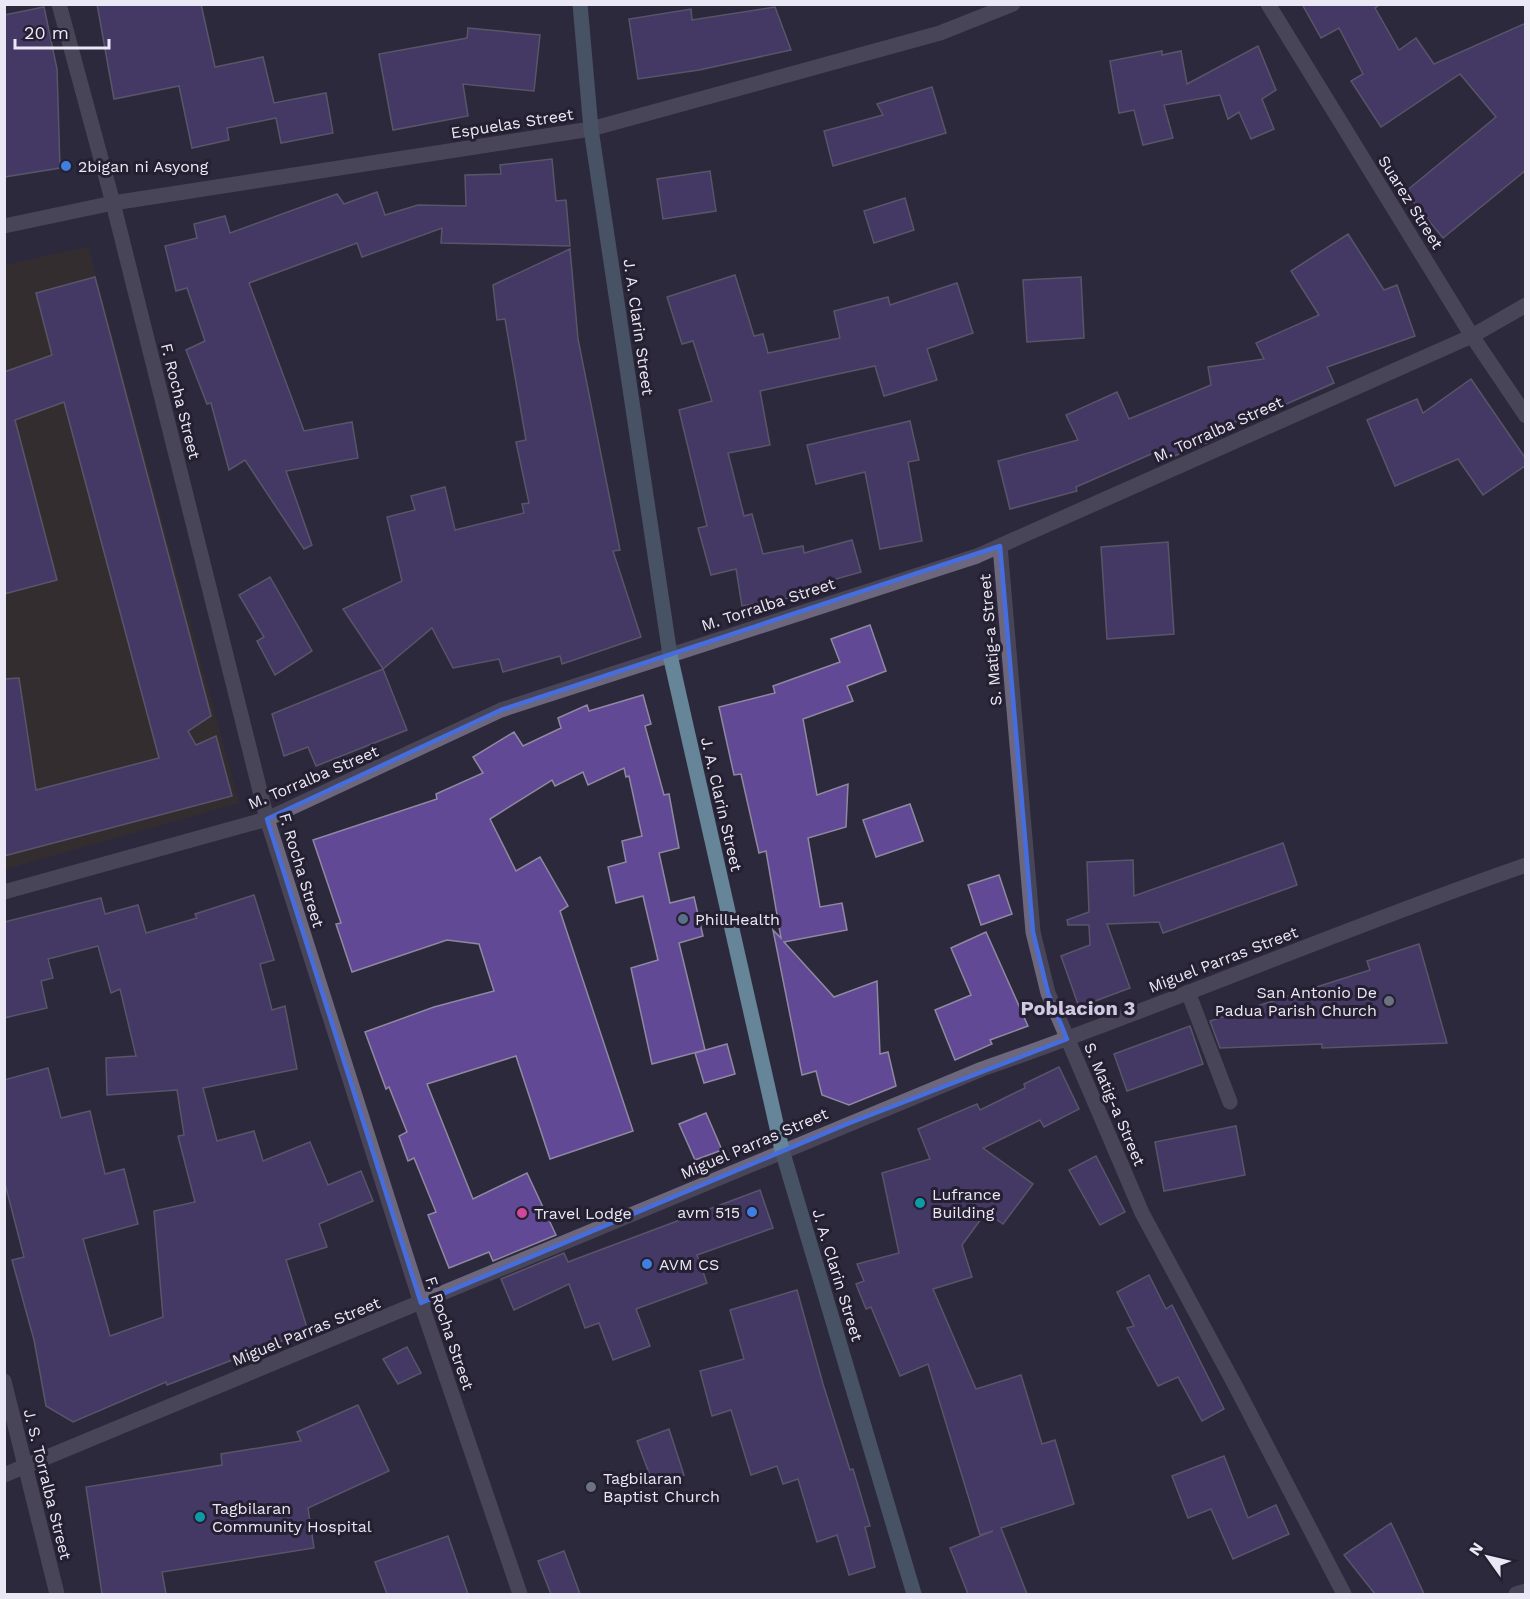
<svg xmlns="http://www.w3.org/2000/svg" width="1530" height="1599" font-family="'Work Sans',sans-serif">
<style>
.education{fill:#3c3222}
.building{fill:#614995;stroke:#8e89a0;stroke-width:1.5}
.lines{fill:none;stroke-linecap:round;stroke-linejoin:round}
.service{stroke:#6c677d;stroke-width:15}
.minor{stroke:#6c677d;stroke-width:15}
.tertiary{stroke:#6c677d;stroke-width:15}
.secondary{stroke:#668598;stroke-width:15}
.marked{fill:none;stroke:#466dde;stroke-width:4.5;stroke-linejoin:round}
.shop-dot{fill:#3f7fe0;stroke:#241f31;stroke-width:2}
.service-dot{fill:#5c6f8a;stroke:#241f31;stroke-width:2}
.worship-dot{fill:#6b7280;stroke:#241f31;stroke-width:2}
.culture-dot{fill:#0f9aa8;stroke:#241f31;stroke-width:2}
.hotel-dot{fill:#d1479c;stroke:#241f31;stroke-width:2}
.labels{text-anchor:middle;stroke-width:6;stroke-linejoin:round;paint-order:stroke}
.street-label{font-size:16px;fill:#ebe8f5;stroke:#241f31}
.poi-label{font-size:16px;fill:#ebe8f5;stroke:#241f31;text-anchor:start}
.quarter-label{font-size:20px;font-weight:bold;fill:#cfc9e2;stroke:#241f31}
</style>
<rect width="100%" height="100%" fill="#2d293c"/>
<path class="education" d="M88,247L239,803L5,869V265Z"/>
<g class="building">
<path d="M97,4H201L215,67L263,57L274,103L326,93L333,133L281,143L276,118L227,128L229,140L192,148L179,86L114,99Z"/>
<path d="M1302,4H1381L1375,8L1399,50L1416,38L1434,64L1526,23V170L1443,238L1405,192L1496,117L1460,74L1381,127L1351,81L1363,74L1339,28L1321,38Z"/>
<path d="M44,7L57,69L60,168L4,177V15Z"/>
<path d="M775,7L791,50L699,70L638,79L629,19L691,9L692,20Z"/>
<path d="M468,28L540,35L534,91L463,84L468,116L393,130L379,54L467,38Z"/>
<path d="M1258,46L1276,90L1262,99L1274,129L1251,139L1239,112L1228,119L1220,95L1164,105L1173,138L1143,145L1134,110L1119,113L1110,61L1162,51V55L1181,51L1187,84Z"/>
<path d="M932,87L946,133L833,166L824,131L883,115L877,104Z"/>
<path d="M552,159L556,201L566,200L570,246L441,243L442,228L362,257L357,243L249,283L304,431L352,422L358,458L286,471L312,545L304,549L245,460L229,470L211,403L207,404L186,350L205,341L187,288L176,291L165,246L197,238L194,224L225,216L230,233L337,194L344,204L377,192L385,215L418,205L466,206L465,175L501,174L500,165Z"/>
<path d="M710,171L716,211L663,219L657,179Z"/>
<path d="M905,198L914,230L874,243L864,211Z"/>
<path d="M1348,234L1384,290L1397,285L1415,336L1327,367L1334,383L1252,419L1216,425L1221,437L1216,439L1162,461L1158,451L1076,487L1077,491L1010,509L998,461L1078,440L1066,415L1117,392L1129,419L1211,385L1208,367L1264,359L1256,343L1319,315L1291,271Z"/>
<path d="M570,249L578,339L620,550L613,551L641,637L562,664L560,656L503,672L499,659L453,668L432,628L383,669L343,609L402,581L387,517L415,510L411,496L445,487L455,530L524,513L522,504L529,503L516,442L526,440L505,319L497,320L493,285Z"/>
<path d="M735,275L754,336L763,334L768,353L840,338L834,311L888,297L890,305L957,283L973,333L927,349L937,380L884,396L875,366L760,391L770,445L728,453L744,516L752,514L763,554L803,546L804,553L852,540L861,572L811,586L812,594L742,606L736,569L711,575L698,528L707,526L679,410L712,401L693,341L682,344L667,297Z"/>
<path d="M95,277L211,716L188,731L196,745L216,736L232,796L4,856V679L19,678L36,790L159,758L64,402L15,420L57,580L4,594V372L52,355L36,293Z"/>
<path d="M1081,277L1084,338L1027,342L1023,280Z"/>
<path d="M1471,379L1526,459V465L1483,495L1458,459L1395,486L1367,420L1417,399L1423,413Z"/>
<path d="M910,421L919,460L908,462L922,541L880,549L865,472L816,484L807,445Z"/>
<path d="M1168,542L1174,634L1107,639L1101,547Z"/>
<path d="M270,577L312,651L275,675L257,641L264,637L239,595Z"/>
<path d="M870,625L886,671L847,686L853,701L803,719L817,795L848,784L846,827L808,838L820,907L842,903L847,930L784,942L834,997L877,981L880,1054L888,1052L896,1086L849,1105L822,1095L816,1071L802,1075L773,930L781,938L766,851L759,853L741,774L734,775L719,707L775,693L773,686L840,662L831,639Z"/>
<path d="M383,669L407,730L316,766L308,747L284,756L272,714Z"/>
<path d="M643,695L651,724L645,726L664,795L669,794L679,848L659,853L670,903L694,897L703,936L679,943L705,1050L652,1064L631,968L658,960L643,896L616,903L608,867L626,862L622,841L642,836L629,776L626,777L624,768L588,785L583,772L555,786L552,780L490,819L516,871L540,857L568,906L560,911L633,1131L550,1159L516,1056L427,1084L473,1199L527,1173L556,1235L493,1261L489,1252L449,1268L428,1215L436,1212L414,1158L408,1161L399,1136L407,1132L389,1087L386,1089L365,1032L434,1007L494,991L479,944L447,940L352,972L336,924L341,923L313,840L437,799L436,794L483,773L473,757L514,732L523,746L561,728L558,718L587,705L589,711Z"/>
<path d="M910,804L923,841L876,857L863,820Z"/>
<path d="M1283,843L1297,885L1163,933L1159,922L1107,924L1130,988L1079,1007L1061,956L1090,945L1089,925H1068L1067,920L1089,912L1087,862L1133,860L1134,896Z"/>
<path d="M999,875L1012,914L981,925L968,885Z"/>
<path d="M254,895L274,960L260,964L272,1010L285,1006L297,1069L203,1088L217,1141L254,1131L263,1161L310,1142L328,1185L361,1171L373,1201L319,1224L327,1247L286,1260L308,1331L167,1385L166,1382L73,1422L46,1406L34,1340L12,1260L24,1257L4,1180V1080L48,1068L61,1118L90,1111L105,1174L124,1169L138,1224L83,1239L110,1336L163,1317L154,1211L195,1202L178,1136L184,1135L177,1090L107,1095L106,1058L136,1056L120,989L111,993L98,946L48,959L53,978L41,981L47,1008L4,1018V922L101,898L105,914L138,905L146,933L197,918L195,914Z"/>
<path d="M986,932L1028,1026L990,1040L992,1044L955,1060L935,1010L971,995L951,948Z"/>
<path d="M1419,944L1447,1043L1322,1048V1044L1220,1048L1210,1021L1370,970L1367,961Z"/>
<path d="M1190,1026L1203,1064L1127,1091L1114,1054Z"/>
<path d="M727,1044L735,1074L704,1083L695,1053Z"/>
<path d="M1059,1067L1079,1109L1044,1127L1040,1120L983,1148L1033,1184L1003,1224L986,1212L962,1245L972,1277L933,1289L976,1389L1021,1375L1042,1444L1055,1440L1074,1504L1001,1528L1027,1594H968L950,1548L993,1531L980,1535L928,1364L900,1376L871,1307L866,1309L856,1284L864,1281L857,1264L899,1253L882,1173L930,1159L918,1129L977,1104L980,1110L1025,1088L1024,1084Z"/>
<path d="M706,1113L722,1150L695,1160L679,1124Z"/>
<path d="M1236,1126L1245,1175L1164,1191L1155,1142Z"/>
<path d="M1096,1156L1125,1212L1100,1225L1069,1170Z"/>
<path d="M760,1190L773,1228L697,1255L707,1283L636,1309L650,1346L613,1360L599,1323L585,1328L569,1284L514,1310L501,1279L564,1253L568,1262Z"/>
<path d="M1149,1275L1166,1309L1172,1305L1224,1409L1202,1421L1178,1377L1158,1386L1127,1328L1134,1326L1117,1292Z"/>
<path d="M797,1290L823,1384L850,1470L853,1469L870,1526L865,1527L875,1567L849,1575L837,1535L817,1542L798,1479L783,1484L777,1466L751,1475L731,1410L712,1416L700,1371L744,1359L730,1310Z"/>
<path d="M407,1347L421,1373L398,1384L383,1359Z"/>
<path d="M358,1405L389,1471L308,1508L314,1548L162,1572L166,1594H102L86,1487L222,1465L221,1454L301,1441L297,1432Z"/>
<path d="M669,1429L684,1475L654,1486L637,1441Z"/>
<path d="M1224,1456L1248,1518L1276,1505L1289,1534L1233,1559L1211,1509L1188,1518L1172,1476Z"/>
<path d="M1391,1523L1402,1546L1424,1594H1375L1344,1555Z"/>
<path d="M448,1536L468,1594H387L375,1562Z"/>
<path d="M564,1551L580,1594H551L538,1561Z"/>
</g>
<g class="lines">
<path class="service" d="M1188,992L1230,1102"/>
<g class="minor">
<path d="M59,4L113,203L267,819L421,1303L520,1594"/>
<path d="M1268,4L1472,336L1526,416"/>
<path d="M1000,546L1033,932L1048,993L1142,1213L1236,1387L1344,1594"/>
<path d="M4,1381L57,1594"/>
<path d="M1516,1594L1526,1591"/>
</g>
<g class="tertiary">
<path d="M4,226L113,203L591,129L940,33L1013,4"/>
<path d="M4,892L267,819L501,710L977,556L1472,336L1526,305"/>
<path d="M4,1475L982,1069C1165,1006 1343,928 1526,865"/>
</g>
<path class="secondary" d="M580,4L591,129L670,655L782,1150L914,1594"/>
</g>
<path d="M0 0H1530V1599H0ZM1000,546L1033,932L1048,993L1067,1039L847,1124L421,1303L267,819L501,710Z" fill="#2d293c" fill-opacity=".55" fill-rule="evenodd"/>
<path class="marked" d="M1000,546L1033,932L1048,993L1067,1039L847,1124L421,1303L267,819L501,710Z"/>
<g class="shop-dot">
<circle cx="66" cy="166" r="6"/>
<circle cx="752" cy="1212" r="6"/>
<circle cx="647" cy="1264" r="6"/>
</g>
<circle class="service-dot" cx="683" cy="919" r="6"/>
<g class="worship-dot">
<circle cx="1389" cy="1001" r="6"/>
<circle cx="591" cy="1487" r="6"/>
</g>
<g class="culture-dot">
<circle cx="920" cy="1203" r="6"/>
<circle cx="200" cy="1517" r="6"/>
</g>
<circle class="hotel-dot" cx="522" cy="1213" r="6"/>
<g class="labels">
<g class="street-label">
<text transform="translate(512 123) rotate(-9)" y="6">Espuelas Street</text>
<text transform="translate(1411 202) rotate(58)" y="6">Suarez Street</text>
<text transform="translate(639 327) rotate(82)" y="6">J. A. Clarin Street</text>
<text transform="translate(181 401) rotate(76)" y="6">F. Rocha Street</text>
<text transform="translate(1218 429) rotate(-24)" y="6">M. Torralba Street</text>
<text transform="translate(768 604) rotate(-18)" y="6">M. Torralba Street</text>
<text transform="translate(990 640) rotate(-95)" y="6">S. Matig-a Street</text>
<text transform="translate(313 777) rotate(-23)" y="6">M. Torralba Street</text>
<text transform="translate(722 804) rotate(77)" y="6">J. A. Clarin Street</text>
<text transform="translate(302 870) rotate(73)" y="6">F. Rocha Street</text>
<text transform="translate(1223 959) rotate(-21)" y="6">Miguel Parras Street</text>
<text transform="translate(1115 1104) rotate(67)" y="6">S. Matig-a Street</text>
<text transform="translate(754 1143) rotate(-23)" y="6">Miguel Parras Street</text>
<text transform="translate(838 1275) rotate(73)" y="6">J. A. Clarin Street</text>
<text transform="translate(306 1331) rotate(-22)" y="6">Miguel Parras Street</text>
<text transform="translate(450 1333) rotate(71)" y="6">F. Rocha Street</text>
<text transform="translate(48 1484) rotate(76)" y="6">J. S. Torralba Street</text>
</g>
<g class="poi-label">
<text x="78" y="172">2bigan ni Asyong</text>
<text x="695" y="925">PhillHealth</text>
<text x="1377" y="998" text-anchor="end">San Antonio De<tspan x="1377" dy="18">Padua Parish Church</tspan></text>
<text x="932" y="1200">Lufrance<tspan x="932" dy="18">Building</tspan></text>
<text x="740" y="1218" text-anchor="end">avm 515</text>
<text x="534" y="1219">Travel Lodge</text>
<text x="659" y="1270">AVM CS</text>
<text x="603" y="1484">Tagbilaran<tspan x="603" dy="18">Baptist Church</tspan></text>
<text x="212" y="1514">Tagbilaran<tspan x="212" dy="18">Community Hospital</tspan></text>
</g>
<g class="quarter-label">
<text x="1078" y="1015">Poblacion 3</text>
</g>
</g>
<rect width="1530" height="1599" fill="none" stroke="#ebe8f5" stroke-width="12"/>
<g transform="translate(1488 1557) rotate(304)" stroke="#241f31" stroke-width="4.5" paint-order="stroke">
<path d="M0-4.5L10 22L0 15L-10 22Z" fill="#ebe8f5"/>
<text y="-9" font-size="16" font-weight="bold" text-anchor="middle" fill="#ebe8f5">N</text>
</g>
<path d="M15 39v9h94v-9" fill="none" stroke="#ebe8f5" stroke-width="3"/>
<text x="24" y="39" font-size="18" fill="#ebe8f5" stroke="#241f31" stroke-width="4.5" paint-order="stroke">20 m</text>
</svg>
